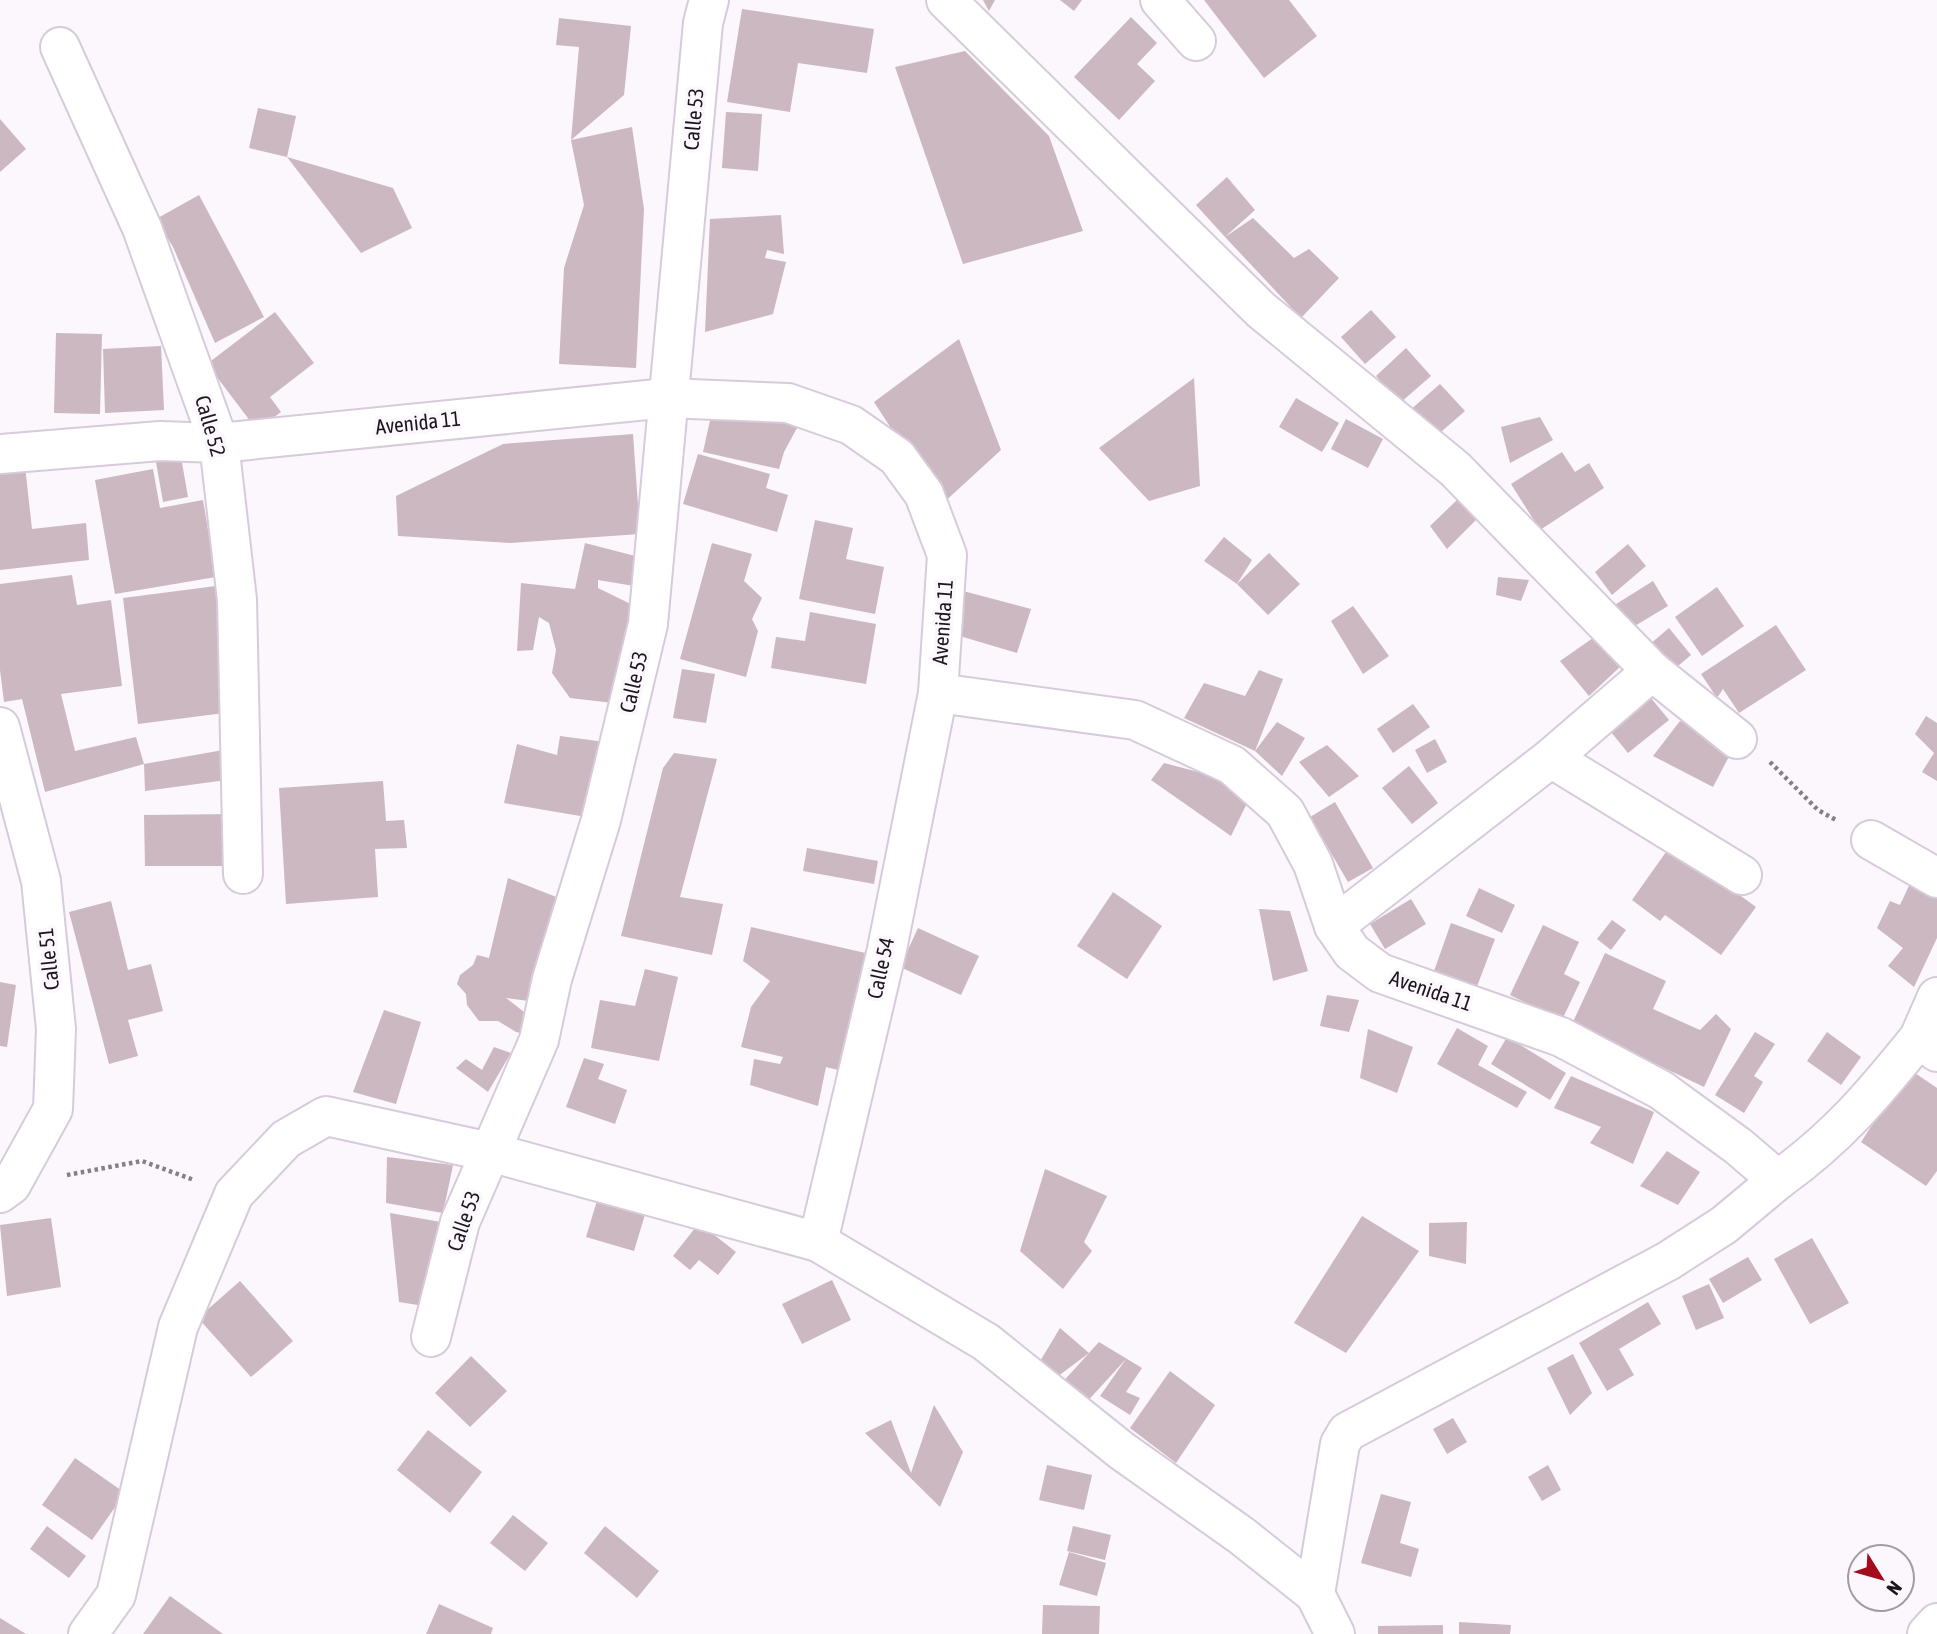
<svg xmlns="http://www.w3.org/2000/svg" width="1937" height="1634" font-family="'Asap Condensed',sans-serif">
<style>
.building{fill:#ccb8c0}
.lines{fill:none;stroke-linecap:round;stroke-linejoin:round}
.street-casing{stroke:#d7cbdb;stroke-width:42}
.secondary-casing{stroke:#d7cbdb;stroke-width:42}
.path{stroke:#848086;stroke-width:4.5;stroke-dasharray:3.5 3.5;stroke-linecap:butt}
.street{stroke:#fff;stroke-width:38}
.secondary{stroke:#fff;stroke-width:38}
.labels{text-anchor:middle;stroke-width:7;stroke-linejoin:round;paint-order:stroke}
.street-label{font-size:21px;fill:#1c171d;stroke:#fbf7fd}
</style>
<rect width="100%" height="100%" fill="#fbf7fd"/>
<g class="building">
<path d="M983,0H995L989,11Z"/>
<path d="M1060,0H1082L1074,11Z"/>
<path d="M1204,0H1289L1317,36L1264,78Z"/>
<path d="M742,9L874,29L867,73L798,63L790,112L727,102Z"/>
<path d="M1131,17L1157,43L1137,64L1155,81L1119,120L1074,77Z"/>
<path d="M559,18L631,26L624,95L571,140L579,47L556,45Z"/>
<path d="M965,51L1049,136L1083,231L963,264L895,67Z"/>
<path d="M258,108L296,116L287,157L249,148Z"/>
<path d="M726,112L762,114L758,171L722,168Z"/>
<path d="M0,119L26,149L0,172Z"/>
<path d="M632,127L644,209L636,368L559,364L564,268L584,205L571,140Z"/>
<path d="M287,157L393,188L412,228L361,253Z"/>
<path d="M1227,177L1255,210L1225,237L1253,218L1294,258L1309,249L1339,278L1301,318L1225,237L1196,205Z"/>
<path d="M199,195L264,317L215,343L173,247L156,219Z"/>
<path d="M781,215L784,254L767,250L765,258L786,262L773,314L705,332L710,219Z"/>
<path d="M1371,310L1396,337L1365,364L1341,337Z"/>
<path d="M275,312L314,363L270,397L281,412L257,430L207,364Z"/>
<path d="M56,333L102,334L100,414L54,413Z"/>
<path d="M959,339L1001,450L941,505L874,402Z"/>
<path d="M161,346L164,410L105,413L103,349Z"/>
<path d="M1406,348L1431,376L1400,403L1376,376Z"/>
<path d="M1194,378L1200,486L1149,501L1099,448Z"/>
<path d="M1440,384L1465,411L1434,438L1409,411Z"/>
<path d="M1296,398L1339,423L1322,452L1279,427Z"/>
<path d="M713,407L798,426L784,452L779,469L703,452Z"/>
<path d="M1540,417L1553,440L1510,463L1501,427Z"/>
<path d="M1346,419L1383,439L1368,468L1331,449Z"/>
<path d="M633,434L640,534L510,543L398,536L396,496L503,444Z"/>
<path d="M1562,452L1575,472L1589,463L1604,488L1540,530L1511,484Z"/>
<path d="M698,454L770,474L766,488L788,495L777,532L683,504Z"/>
<path d="M181,457L188,497L163,502L156,462Z"/>
<path d="M25,466L32,529L86,523L89,560L0,570V468Z"/>
<path d="M153,469L160,508L203,500L216,577L115,594L95,480Z"/>
<path d="M1458,499L1476,520L1447,549L1430,526Z"/>
<path d="M815,520L853,528L846,559L884,567L875,614L799,599Z"/>
<path d="M1224,537L1252,560L1237,584L1204,561Z"/>
<path d="M585,543L639,557L634,586L598,580V588L645,611L622,704L570,698L552,673L556,650L549,623L539,617L533,650L517,651L521,583L575,589Z"/>
<path d="M712,543L752,554L744,581L762,598L752,619L758,631L746,677L680,659Z"/>
<path d="M1628,544L1646,566L1612,595L1595,572Z"/>
<path d="M1269,553L1300,584L1268,615L1237,584Z"/>
<path d="M72,575L77,605L111,600L122,686L61,694L75,751L136,737L144,764L229,749L234,779L145,791L144,764L45,792L22,699L4,702L0,670V584Z"/>
<path d="M1498,577L1529,580L1521,601L1496,595Z"/>
<path d="M1653,581L1668,606L1628,630L1613,606Z"/>
<path d="M216,586L232,712L138,724L123,598Z"/>
<path d="M1717,587L1744,626L1702,656L1675,617Z"/>
<path d="M963,591L1031,609L1017,653L953,634Z"/>
<path d="M1353,606L1389,656L1363,674L1331,621Z"/>
<path d="M810,612L876,624L866,684L771,668L776,637L805,641Z"/>
<path d="M1776,625L1806,670L1739,713L1723,689L1717,698L1701,674Z"/>
<path d="M1669,628L1691,655L1665,677L1643,650Z"/>
<path d="M1593,638L1622,665L1589,696L1560,661Z"/>
<path d="M682,669L715,674L706,723L673,718Z"/>
<path d="M1259,670L1283,679L1255,751L1277,722L1305,738L1282,776L1255,751L1184,718L1204,683L1245,696Z"/>
<path d="M1642,687L1669,720L1628,753L1602,721Z"/>
<path d="M1413,704L1430,727L1393,753L1377,729Z"/>
<path d="M1926,716L1937,723V781L1922,772L1934,753L1915,734Z"/>
<path d="M1680,721L1734,747L1713,787L1653,756Z"/>
<path d="M560,736L612,743L592,818L504,803L517,744L557,755Z"/>
<path d="M1435,739L1447,762L1427,773L1415,750Z"/>
<path d="M1327,745L1359,776L1329,797L1299,762Z"/>
<path d="M674,753L717,759L680,897L723,904L712,955L621,936L663,768Z"/>
<path d="M1164,763L1206,774L1249,799L1231,836L1151,780Z"/>
<path d="M1409,766L1438,803L1412,824L1382,788Z"/>
<path d="M383,781L386,821L404,820L407,848L375,849L378,897L286,904L279,788Z"/>
<path d="M1335,802L1373,868L1348,882L1310,817Z"/>
<path d="M234,814V866H145L144,815Z"/>
<path d="M1671,845L1756,907L1721,955L1665,915L1660,921L1632,900Z"/>
<path d="M807,848L878,861L874,884L803,871Z"/>
<path d="M1914,875L1937,886V938L1914,987L1888,966L1903,948L1877,928L1890,901L1900,905Z"/>
<path d="M508,878L569,902L529,1001L506,998L537,1022L534,1036L516,1032L498,1021H479L467,1005L466,994L457,984L460,975L473,965L477,955L489,958Z"/>
<path d="M1479,888L1515,905L1502,933L1466,916Z"/>
<path d="M1113,892L1162,926L1127,979L1077,946Z"/>
<path d="M1411,899L1426,924L1385,949L1370,924Z"/>
<path d="M111,901L128,970L151,964L163,1011L128,1020L138,1056L109,1064L69,912Z"/>
<path d="M1259,909L1290,911L1308,971L1273,981Z"/>
<path d="M1612,920L1626,930L1611,950L1597,939Z"/>
<path d="M1451,923L1495,939L1476,989L1433,974Z"/>
<path d="M1543,925L1579,942L1564,974L1580,982L1562,1020L1510,995Z"/>
<path d="M751,927L870,954L842,1071L826,1067L818,1106L750,1085L754,1059L780,1064L783,1057L741,1047L751,1007L770,981L743,961Z"/>
<path d="M918,928L979,956L961,995L900,967Z"/>
<path d="M1605,953L1666,981L1653,1009L1700,1030L1716,1014L1731,1029L1704,1087L1572,1024Z"/>
<path d="M645,969L678,977L659,1061L591,1048L600,1000L635,1006Z"/>
<path d="M0,982L16,985L7,1047L0,1046Z"/>
<path d="M1327,995L1359,1000L1349,1032L1320,1026Z"/>
<path d="M384,1010L421,1022L396,1104L353,1092Z"/>
<path d="M1457,1028L1488,1046L1478,1065L1527,1092L1517,1108L1437,1064Z"/>
<path d="M1368,1029L1413,1047L1397,1093L1360,1078Z"/>
<path d="M1755,1032L1775,1044L1754,1076L1763,1082L1744,1113L1715,1095Z"/>
<path d="M1827,1032L1861,1057L1841,1085L1807,1061Z"/>
<path d="M1507,1037L1566,1073L1550,1100L1491,1064Z"/>
<path d="M494,1047L511,1053L488,1092L456,1068L466,1059L482,1070Z"/>
<path d="M584,1058L604,1064L598,1079L627,1090L615,1124L566,1107Z"/>
<path d="M1909,1069L1937,1088V1171L1926,1186L1861,1142Z"/>
<path d="M1571,1076L1654,1112L1633,1164L1590,1143L1601,1127L1554,1108Z"/>
<path d="M1667,1151L1700,1172L1678,1205L1640,1186Z"/>
<path d="M387,1157L453,1165L443,1213L386,1203Z"/>
<path d="M1045,1169L1107,1196L1084,1242L1092,1251L1063,1289L1020,1251Z"/>
<path d="M599,1194L647,1208L634,1251L586,1237Z"/>
<path d="M390,1213L452,1224L424,1306L399,1302Z"/>
<path d="M1362,1216L1419,1251L1346,1353L1294,1323Z"/>
<path d="M51,1218L61,1287L7,1296L0,1225Z"/>
<path d="M1467,1222L1466,1264L1429,1256V1223Z"/>
<path d="M699,1223L736,1252L718,1275L699,1260L690,1270L673,1256Z"/>
<path d="M1812,1238L1849,1303L1810,1324L1774,1259Z"/>
<path d="M1748,1257L1762,1280L1723,1303L1709,1279Z"/>
<path d="M832,1280L851,1320L802,1344L782,1304Z"/>
<path d="M240,1281L293,1341L251,1377L198,1318Z"/>
<path d="M1709,1284L1724,1318L1696,1330L1682,1296Z"/>
<path d="M1648,1302L1661,1324L1619,1349L1634,1375L1607,1391L1579,1343Z"/>
<path d="M1060,1328L1089,1353L1057,1377L1039,1363Z"/>
<path d="M1099,1342L1142,1368L1126,1392L1140,1398L1130,1415L1100,1396L1126,1359L1084,1405L1060,1385Z"/>
<path d="M1573,1354L1592,1393L1570,1415L1547,1368Z"/>
<path d="M471,1356L507,1391L470,1427L435,1393Z"/>
<path d="M1170,1371L1215,1405L1176,1463L1130,1428Z"/>
<path d="M934,1405L963,1452L940,1507L865,1433L891,1420L911,1473Z"/>
<path d="M1453,1418L1467,1442L1447,1454L1433,1429Z"/>
<path d="M428,1430L482,1472L450,1513L397,1470Z"/>
<path d="M75,1458L125,1493L92,1540L42,1505Z"/>
<path d="M1047,1465L1092,1475L1084,1510L1039,1500Z"/>
<path d="M1548,1465L1561,1490L1542,1501L1528,1477Z"/>
<path d="M1381,1494L1411,1502L1400,1543L1419,1549L1411,1577L1361,1563Z"/>
<path d="M513,1515L548,1543L525,1571L490,1543Z"/>
<path d="M47,1526L86,1556L69,1578L30,1549Z"/>
<path d="M605,1526L659,1571L637,1598L584,1553Z"/>
<path d="M1073,1526L1111,1535L1105,1560L1067,1551Z"/>
<path d="M1069,1552L1106,1563L1097,1596L1059,1585Z"/>
<path d="M170,1596L223,1634H143Z"/>
<path d="M439,1604L493,1628L491,1634H426Z"/>
<path d="M1043,1605L1100,1606L1099,1634H1042Z"/>
<path d="M0,1618L26,1634H0Z"/>
<path d="M1459,1622L1511,1625L1510,1634H1459Z"/>
<path d="M1443,1625V1634H1378V1626Z"/>
</g>
<g class="lines">
<g class="street-casing">
<g id="street">
<path d="M946,0L1261,310L1455,469L1652,671L1737,739"/>
<path d="M1160,0L1196,41"/>
<path d="M60,47L142,228L219,443L237,600L243,874"/>
<path d="M0,727L41,881L56,1029L53,1109L11,1185L0,1193"/>
<path d="M1551,758L1742,875"/>
<path d="M1871,840L1937,878"/>
<path d="M1334,926L1551,758L1652,671"/>
<path d="M1919,1038L1937,997"/>
<path d="M818,1242L887,949L938,693"/>
<path d="M431,1337L460,1222L539,1040L552,979L601,820L648,624L703,23L709,0"/>
<path d="M88,1634L116,1595L178,1327L234,1194L286,1139L326,1116L490,1152L818,1242L986,1342L1122,1451L1242,1536L1315,1594"/>
<path d="M1335,1634L1315,1594L1340,1444L1347,1432L1668,1261L1724,1225L1778,1180"/>
<path d="M1927,1634L1937,1623"/>
</g>
</g>
<g class="secondary-casing">
<path id="secondary" d="M0,454L160,441L219,443L667,398L788,403L851,425L897,457L924,494L947,555L938,693L1135,720L1232,765L1285,812L1313,864L1334,926L1352,952L1380,973L1561,1037L1661,1090L1738,1146L1778,1180C1838,1137 1873,1095 1919,1038L1937,1052"/>
</g>
<g class="path">
<path d="M1770,762L1818,810L1836,820"/>
<path d="M67,1175L142,1161L194,1180"/>
</g>
<use href="#street" class="street"/>
<use href="#secondary" class="secondary"/>
</g>
<g class="labels">
<g class="street-label">
<text transform="translate(694 119) rotate(-85)" y="7">Calle 53</text>
<text transform="translate(418 423) rotate(-6)" y="7">Avenida 11</text>
<text transform="translate(210 426) rotate(74)" y="7">Calle 52</text>
<text transform="translate(943 622) rotate(-86)" y="7">Avenida 11</text>
<text transform="translate(634 682) rotate(-77)" y="7">Calle 53</text>
<text transform="translate(49 959) rotate(-96)" y="7">Calle 51</text>
<text transform="translate(881 968) rotate(-78)" y="7">Calle 54</text>
<text transform="translate(1431 991) rotate(19)" y="7">Avenida 11</text>
<text transform="translate(464 1221) rotate(-71)" y="7">Calle 53</text>
</g>
</g>
<g transform="translate(1881 1578) rotate(127)"><circle r="33" fill="#fbf7fd" stroke="#a29da3" stroke-width="2"/>
<path d="M0-5L12 26L0 18L-12 26Z" fill="#a40b1c"/>
<text y="-10" font-size="19" font-weight="bold" text-anchor="middle" fill="#1c171d">N</text>
</g>
</svg>
